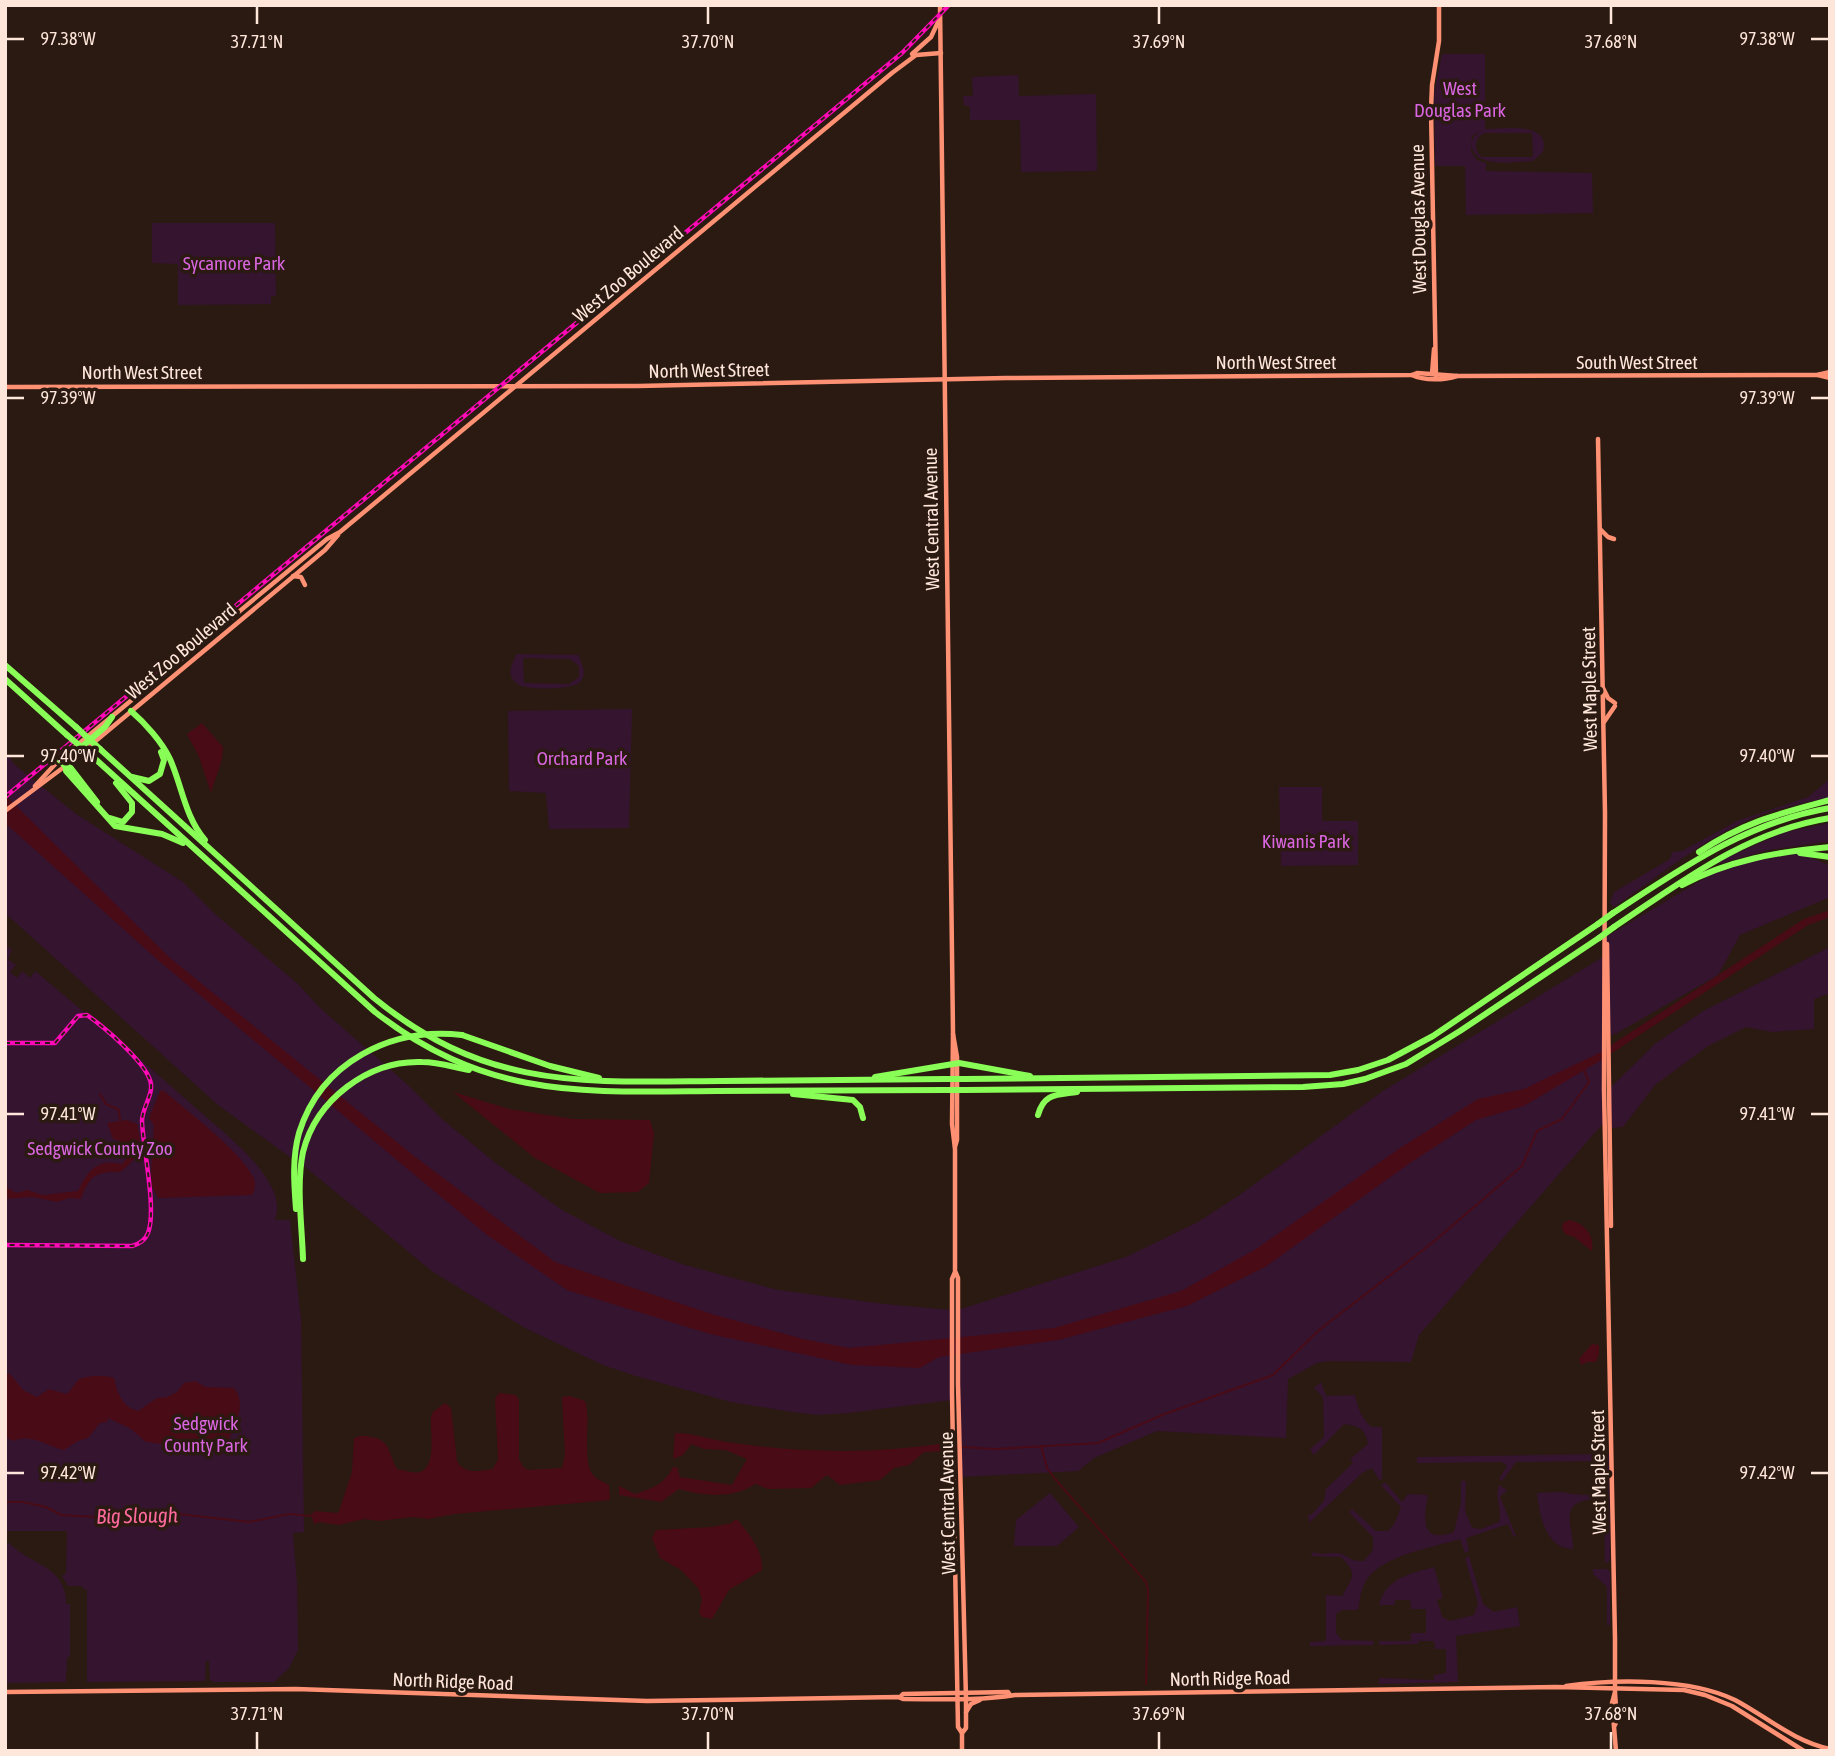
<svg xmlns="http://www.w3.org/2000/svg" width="1835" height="1756" font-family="'Asap Condensed',sans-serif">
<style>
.green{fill:#351430;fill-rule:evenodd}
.water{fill:#490b16}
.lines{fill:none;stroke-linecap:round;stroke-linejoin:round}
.stream{stroke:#490b16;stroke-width:2}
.secondary{stroke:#fe9173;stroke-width:4.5}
.highway{stroke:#88fe57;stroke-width:6}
.rail-casing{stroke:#fd09b7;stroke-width:4.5}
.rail{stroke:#2b1a11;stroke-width:2;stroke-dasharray:5;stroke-linecap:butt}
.highway-bridge{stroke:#88fe57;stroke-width:6}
.ticks{fill:none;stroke:#ffe6db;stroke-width:2.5}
.labels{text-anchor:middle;stroke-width:7;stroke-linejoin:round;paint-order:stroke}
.park-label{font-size:19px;fill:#d966e0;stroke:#2b1a11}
.street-label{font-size:19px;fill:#ffe6db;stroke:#2b1a11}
.water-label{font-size:21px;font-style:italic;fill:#fe6a9d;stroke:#2b1a11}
.ticks-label{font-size:18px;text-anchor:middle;fill:#ffe6db;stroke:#2b1a11;stroke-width:7;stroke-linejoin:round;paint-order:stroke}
</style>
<rect width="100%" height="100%" fill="#2b1a11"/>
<g class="green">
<path d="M1442,54H1485V129C1504,129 1551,121 1543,152L1533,161C1518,162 1474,168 1472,147C1470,139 1476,134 1483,129L1472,136L1471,152L1477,160L1486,163V171L1592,173L1593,213L1466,215L1465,166H1435L1434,94ZM1484,133H1532L1533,157H1482C1473,150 1474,139 1484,133Z"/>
<path d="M1018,75L1019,96L1096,94L1097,171L1021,172L1020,120H970V107L964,105L963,96H973L972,77Z"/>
<path d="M152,223H275L276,296H271V304L178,305V264L152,263Z"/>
<path d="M516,654L579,655C580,664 588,671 581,681C575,690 533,690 522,686C517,685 512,680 511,675C509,666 515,661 516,654ZM525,658L570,659L579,666V677L569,684L524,683L523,659Z"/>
<path d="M632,709L629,828L549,829L546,793L509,791L508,711Z"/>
<path d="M5,752L15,765L76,814L183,882L215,914L298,984L319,1007L409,1086L443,1120L497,1164L562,1210L620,1241L685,1265L778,1290L884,1304L952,1310V1400L848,1413L818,1415L792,1412L731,1402L639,1377L603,1365L525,1328L433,1272L304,1166L296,1156L294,1160L218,1105L5,913Z"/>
<path d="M1830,779V797C1809,802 1787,806 1766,813C1710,833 1662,874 1614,907L1610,903L1614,892L1670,859L1672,852L1682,851L1737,821L1808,797Z"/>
<path d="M1279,787H1322V821H1358V865L1281,866Z"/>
<path d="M1830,823V841L1769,850L1719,864L1718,861L1727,857L1785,832Z"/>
<path d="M1801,853L1830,866V897L1740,935L1718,975L1617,1033L1609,1036L1606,937L1725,866Z"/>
<path d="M5,945L12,950L8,959L16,965L10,972L17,978L22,971L30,978L35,971C89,1016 143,1061 197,1109C224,1133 256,1156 273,1190C278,1201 278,1209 275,1220H290L301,1320L304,1532L293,1533L297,1583L298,1650L289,1668L274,1682H213L210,1680L209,1661H206L205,1681L87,1682V1589H83V1586H68L62,1576L66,1573L67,1531H5Z"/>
<path d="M1830,947V993L1814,999V1029L1772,1032L1746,1027L1708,1046L1655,1085L1623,1127L1610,1128V1088L1656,1043L1705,1010Z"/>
<path d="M1603,957L1605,1121L1419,1335L1411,1362L1328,1361L1317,1363L1288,1379L1286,1438L1157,1431L1094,1458L1078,1471L960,1477L958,1310L1126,1257L1198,1222L1241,1194L1383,1091Z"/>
<path d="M1321,1382L1326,1396L1355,1395C1358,1409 1361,1417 1371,1427H1382V1479L1379,1480L1372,1468L1362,1473L1309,1523L1308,1514L1311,1515L1324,1501L1326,1489L1353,1463L1350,1459L1368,1444C1366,1429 1358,1426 1344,1424L1314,1455L1310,1449L1324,1437L1323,1397L1314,1388Z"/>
<path d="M1609,1454L1610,1560L1605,1564L1604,1503L1599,1499C1556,1500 1573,1522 1573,1549C1545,1548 1540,1516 1537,1493C1544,1493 1552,1492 1560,1492C1574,1493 1602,1503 1602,1480C1603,1470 1599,1467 1592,1461L1516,1462L1502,1481L1499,1479L1507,1466L1502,1462L1417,1463V1457Z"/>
<path d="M1461,1481H1466L1465,1511L1472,1528L1481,1529L1499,1522C1503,1509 1494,1498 1499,1485L1507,1490L1500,1497L1516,1536L1514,1537L1508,1524L1466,1538L1469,1551L1465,1553L1460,1539C1432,1548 1374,1556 1363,1587C1360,1594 1360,1602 1358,1610H1342L1336,1614V1633L1342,1640L1374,1641L1373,1645L1310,1646V1642L1326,1641V1595L1342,1596C1353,1577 1358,1574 1341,1557L1311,1556L1313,1552C1322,1556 1333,1551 1342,1554C1353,1559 1350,1561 1364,1561L1373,1550V1537L1349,1512L1352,1509L1376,1531H1388L1395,1523L1401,1507L1381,1485L1386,1483L1402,1502L1408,1494L1428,1495C1423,1520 1421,1544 1454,1532L1461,1503Z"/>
<path d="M1050,1493L1079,1527L1057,1546H1014L1016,1520Z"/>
<path d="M9,1543C30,1565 67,1566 66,1604H70V1657H67L66,1682L5,1683V1544Z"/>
<path d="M1469,1556L1483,1604L1494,1612L1517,1607L1520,1626L1456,1636L1458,1682L1379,1684V1678L1434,1680V1675L1446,1673V1649H1435L1434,1641H1418V1644L1379,1645V1641H1411V1633H1426V1609H1411L1410,1600H1395V1605H1379C1386,1578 1409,1574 1434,1567L1443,1598L1437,1600L1442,1617L1450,1621L1474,1615L1478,1603L1465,1558Z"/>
<path d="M1593,1569H1607L1610,1572V1625H1607V1587L1593,1574Z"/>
</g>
<g class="water">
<path d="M202,723L223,747C223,764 215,777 211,793L199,757L187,734Z"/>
<path d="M5,795L170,958L414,1156L555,1262L715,1315L803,1339L849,1348L1054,1328L1181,1291L1256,1249L1400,1148L1478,1099L1524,1089L1599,1053L1804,919L1830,910V917L1808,925L1598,1062L1524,1106L1476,1120L1410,1163L1265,1267L1187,1306L1058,1340L939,1357L920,1368L852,1365L710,1334L567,1290L487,1235L404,1166L159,961L5,823Z"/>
<path d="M160,1091H164C187,1111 243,1153 254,1179C256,1185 255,1190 252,1195L158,1198L152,1186L151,1173L154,1125L149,1118Z"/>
<path d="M453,1092L509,1109L573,1119L650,1120L654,1133L649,1183L638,1192L600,1193L535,1158Z"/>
<path d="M127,1120L137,1124C143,1145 139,1159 120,1172C96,1171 89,1176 81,1199L69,1198L57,1202L33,1197L5,1199V1177L8,1188L16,1193L27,1190L43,1195L78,1191C89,1169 97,1159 122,1164L127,1158V1151L121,1148L120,1141L113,1139L107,1123Z"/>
<path d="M1569,1220C1584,1223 1595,1235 1592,1251L1574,1237L1565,1234L1562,1228L1563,1223Z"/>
<path d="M1592,1344L1599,1345V1354L1596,1362H1587L1581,1365L1579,1359Z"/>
<path d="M5,1374H10L23,1390L37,1397L49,1389L66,1394C72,1390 74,1384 78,1380C85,1375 107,1375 114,1378C117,1392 122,1407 138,1411L157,1398L167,1397L177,1392L184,1383L195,1381L206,1387L234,1388C247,1404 236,1424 228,1441L204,1445L192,1440L172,1445L146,1442L131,1429L108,1418L107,1422L100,1423L88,1438L78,1441L64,1450C47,1446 30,1433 13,1441L5,1437Z"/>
<path d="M499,1393L516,1395L519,1400V1459L523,1467L528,1470L562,1468L565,1455L562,1397L570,1396L585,1401C592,1419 580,1464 595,1477C597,1480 605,1482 609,1485L610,1500L454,1514L428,1519L413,1517L379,1521L364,1519L339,1525L320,1522L314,1524L311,1514L316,1511L337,1513L339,1511L352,1472L354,1438C361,1435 364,1436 372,1437C391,1441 388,1453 397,1469C404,1470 414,1474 420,1472C437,1467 430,1431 431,1417L433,1412L445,1403L451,1408L457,1461C465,1475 479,1471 493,1469L498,1459L495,1399Z"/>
<path d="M675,1433C696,1433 713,1441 734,1443C804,1453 875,1454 945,1443V1451L924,1452L909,1465L894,1468L880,1480L840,1485L827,1475L811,1488L768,1489L755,1484C734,1499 703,1496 679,1489L661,1502L619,1495V1486L635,1494C653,1488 664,1485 673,1467H677L680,1477L732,1485L747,1459L726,1450L704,1449L691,1444L683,1455L673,1459Z"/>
<path d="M734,1520H738C749,1535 763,1549 762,1570L729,1590L712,1619L702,1617L699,1613L702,1599L698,1588L681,1570L660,1558L652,1538L656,1530L712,1527L732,1523Z"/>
</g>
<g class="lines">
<g class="stream">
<path d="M100,1094L106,1104L119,1110L120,1120"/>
<path d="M945,1446L995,1449L1098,1443L1162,1415L1273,1375L1319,1330L1432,1243L1522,1166L1537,1131L1562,1119L1589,1082L1584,1070"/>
<path d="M1041,1446L1047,1468L1055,1479L1146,1582L1148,1590L1146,1684"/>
<path d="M5,1502H23L46,1507L61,1515L116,1518L147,1517L170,1513L249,1522L289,1514L311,1516"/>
</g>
<g class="secondary">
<path d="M940,5L953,1033L952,1124L955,1149V1272L952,1279V1393L958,1727L962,1733V1751"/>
<path d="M912,54L931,37L939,20"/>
<path d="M1432,374L1434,349"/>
<path d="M1412,375C1424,381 1445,380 1457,376"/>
<path d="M1818,375L1830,378"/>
<path d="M1436,378L1431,110L1432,85L1439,41V5"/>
<path d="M5,387L638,386L1006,378L1412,375L1417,373L1458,376L1817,375L1830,372"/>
<path d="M1598,439L1605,813L1604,1089L1615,1639V1692L1612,1703L1616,1751"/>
<path d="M1601,530L1608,537L1614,539"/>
<path d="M293,576L301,577L305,585"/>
<path d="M1603,688L1608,698L1615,703"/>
<path d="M1604,722L1615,706"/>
<path d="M35,786L59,760L327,539L340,532L892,73L916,55L941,53"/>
<path d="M5,811L68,764L325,550L338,535"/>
<path d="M1607,944L1611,1226"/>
<path d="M953,1034L957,1057V1140L955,1147"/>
<path d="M956,1273L958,1278V1384L966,1699V1728L962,1733"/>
<path d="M1566,1686C1615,1679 1690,1678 1735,1700C1767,1717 1793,1741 1830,1749"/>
<path d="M5,1692L296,1689L647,1701L898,1697L903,1699C940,1699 979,1701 1015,1695L1556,1687L1684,1690L1705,1695L1732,1706L1804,1751"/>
<path d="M1615,1693L1617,1720L1615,1725"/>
<path d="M900,1697L903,1694L1008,1692L1010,1695"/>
<path d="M966,1712L971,1704L980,1700"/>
</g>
<g class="highway">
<path d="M5,665L76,727"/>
<path d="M5,679L67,735"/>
<path d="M131,711C145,723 162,742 170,759C182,786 185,817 205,840"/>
<path d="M100,749L374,998C488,1091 584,1082 722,1081C796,1080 871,1080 946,1079"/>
<path d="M92,756L375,1012C489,1100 582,1092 717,1091C793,1091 869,1090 946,1090"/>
<path d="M59,760L66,767H70L97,802"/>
<path d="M65,766V761L105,727L112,717"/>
<path d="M66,767V771L115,826L162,834L183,843"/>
<path d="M132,777L149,781L160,774L164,760L161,752"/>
<path d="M110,818L123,822L132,812V803L116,783"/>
<path d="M1699,852C1744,822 1778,814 1830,800"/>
<path d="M1800,853L1830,857"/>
<path d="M1682,885C1729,860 1777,852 1830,847"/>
<path d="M1613,913C1682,868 1747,822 1830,808"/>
<path d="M1614,927C1681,882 1747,831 1830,818"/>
<path d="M462,1035L550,1066L599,1078"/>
<path d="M875,1077L959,1063L1030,1076"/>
<path d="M964,1079L1330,1075L1358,1070L1388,1060L1433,1036L1598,924"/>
<path d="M964,1090L1303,1087L1343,1084L1365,1079L1406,1064L1460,1031L1599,938"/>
<path d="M793,1094L853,1100L860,1107L863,1118"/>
<path d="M1038,1115C1044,1093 1057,1095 1077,1092"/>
<path d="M303,1259C302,1225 296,1186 303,1152C316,1100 368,1060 422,1062C438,1062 453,1067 469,1070"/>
</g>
<g class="rail-casing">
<g id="rail">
<path d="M5,797L902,53L949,5"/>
<path d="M5,1043H55L78,1016L87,1015C104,1027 143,1060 150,1080C155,1093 142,1107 142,1121C143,1149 157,1210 148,1233C145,1241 139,1244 132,1246L5,1245"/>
</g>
</g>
<use href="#rail" class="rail"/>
<g class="highway-bridge">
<path d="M76,727L100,749"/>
<path d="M67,735L92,756"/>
<path d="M1598,924L1613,913"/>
<path d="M1599,938L1614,927"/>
<path d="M946,1079H964"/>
<path d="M946,1090H964"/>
<path d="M296,1209C294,1184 292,1158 299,1133C321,1062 391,1027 462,1035"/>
</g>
</g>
<path class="ticks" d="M257,7V24M708,7V24M1159,7V24M1611,7V24M7,39H24M1811,39H1828M7,398H24M1811,398H1828M7,756H24M1811,756H1828M7,1114H24M1811,1114H1828M7,1473H24M1811,1473H1828M257,1732V1749M708,1732V1749M1159,1732V1749M1611,1732V1749"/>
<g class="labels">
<g class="park-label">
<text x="1460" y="95">West<tspan x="1460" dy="22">Douglas Park</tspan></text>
<text x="234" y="270">Sycamore Park</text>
<text x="582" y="765">Orchard Park</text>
<text x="1306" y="848">Kiwanis Park</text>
<text x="100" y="1155">Sedgwick County Zoo</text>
<text x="206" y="1430">Sedgwick<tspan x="206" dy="22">County Park</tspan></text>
</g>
<g class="street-label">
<text transform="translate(1418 219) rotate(-91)" y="7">West Douglas Avenue</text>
<text transform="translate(628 274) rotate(-40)" y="7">West Zoo Boulevard</text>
<text x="1276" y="369">North West Street</text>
<text x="1637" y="369">South West Street</text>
<text transform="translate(709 370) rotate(-1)" y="7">North West Street</text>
<text x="142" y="379">North West Street</text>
<text transform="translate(931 519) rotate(-91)" y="7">West Central Avenue</text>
<text transform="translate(181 651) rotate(-40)" y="7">West Zoo Boulevard</text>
<text transform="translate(1589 689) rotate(-91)" y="7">West Maple Street</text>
<text transform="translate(1598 1472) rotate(-91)" y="7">West Maple Street</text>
<text transform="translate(947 1503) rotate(-91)" y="7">West Central Avenue</text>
<text transform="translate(1230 1678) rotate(-1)" y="7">North Ridge Road</text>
<text transform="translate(453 1681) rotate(2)" y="7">North Ridge Road</text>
</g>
<g class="water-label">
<text transform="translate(137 1516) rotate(-1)" y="7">Big Slough</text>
</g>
</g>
<g class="ticks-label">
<text x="1767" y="45">97.38°W</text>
<text x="68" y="45">97.38°W</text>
<text x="257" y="48">37.71°N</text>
<text x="708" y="48">37.70°N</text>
<text x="1159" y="48">37.69°N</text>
<text x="1611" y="48">37.68°N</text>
<text x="1767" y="404">97.39°W</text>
<text x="68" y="404">97.39°W</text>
<text x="1767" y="762">97.40°W</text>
<text x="68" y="762">97.40°W</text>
<text x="1767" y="1120">97.41°W</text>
<text x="68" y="1120">97.41°W</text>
<text x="1767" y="1479">97.42°W</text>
<text x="68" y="1479">97.42°W</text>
<text x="257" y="1720">37.71°N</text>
<text x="708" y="1720">37.70°N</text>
<text x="1159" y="1720">37.69°N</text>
<text x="1611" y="1720">37.68°N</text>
</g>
<rect width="1835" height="1756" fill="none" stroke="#ffe6db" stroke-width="14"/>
</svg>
